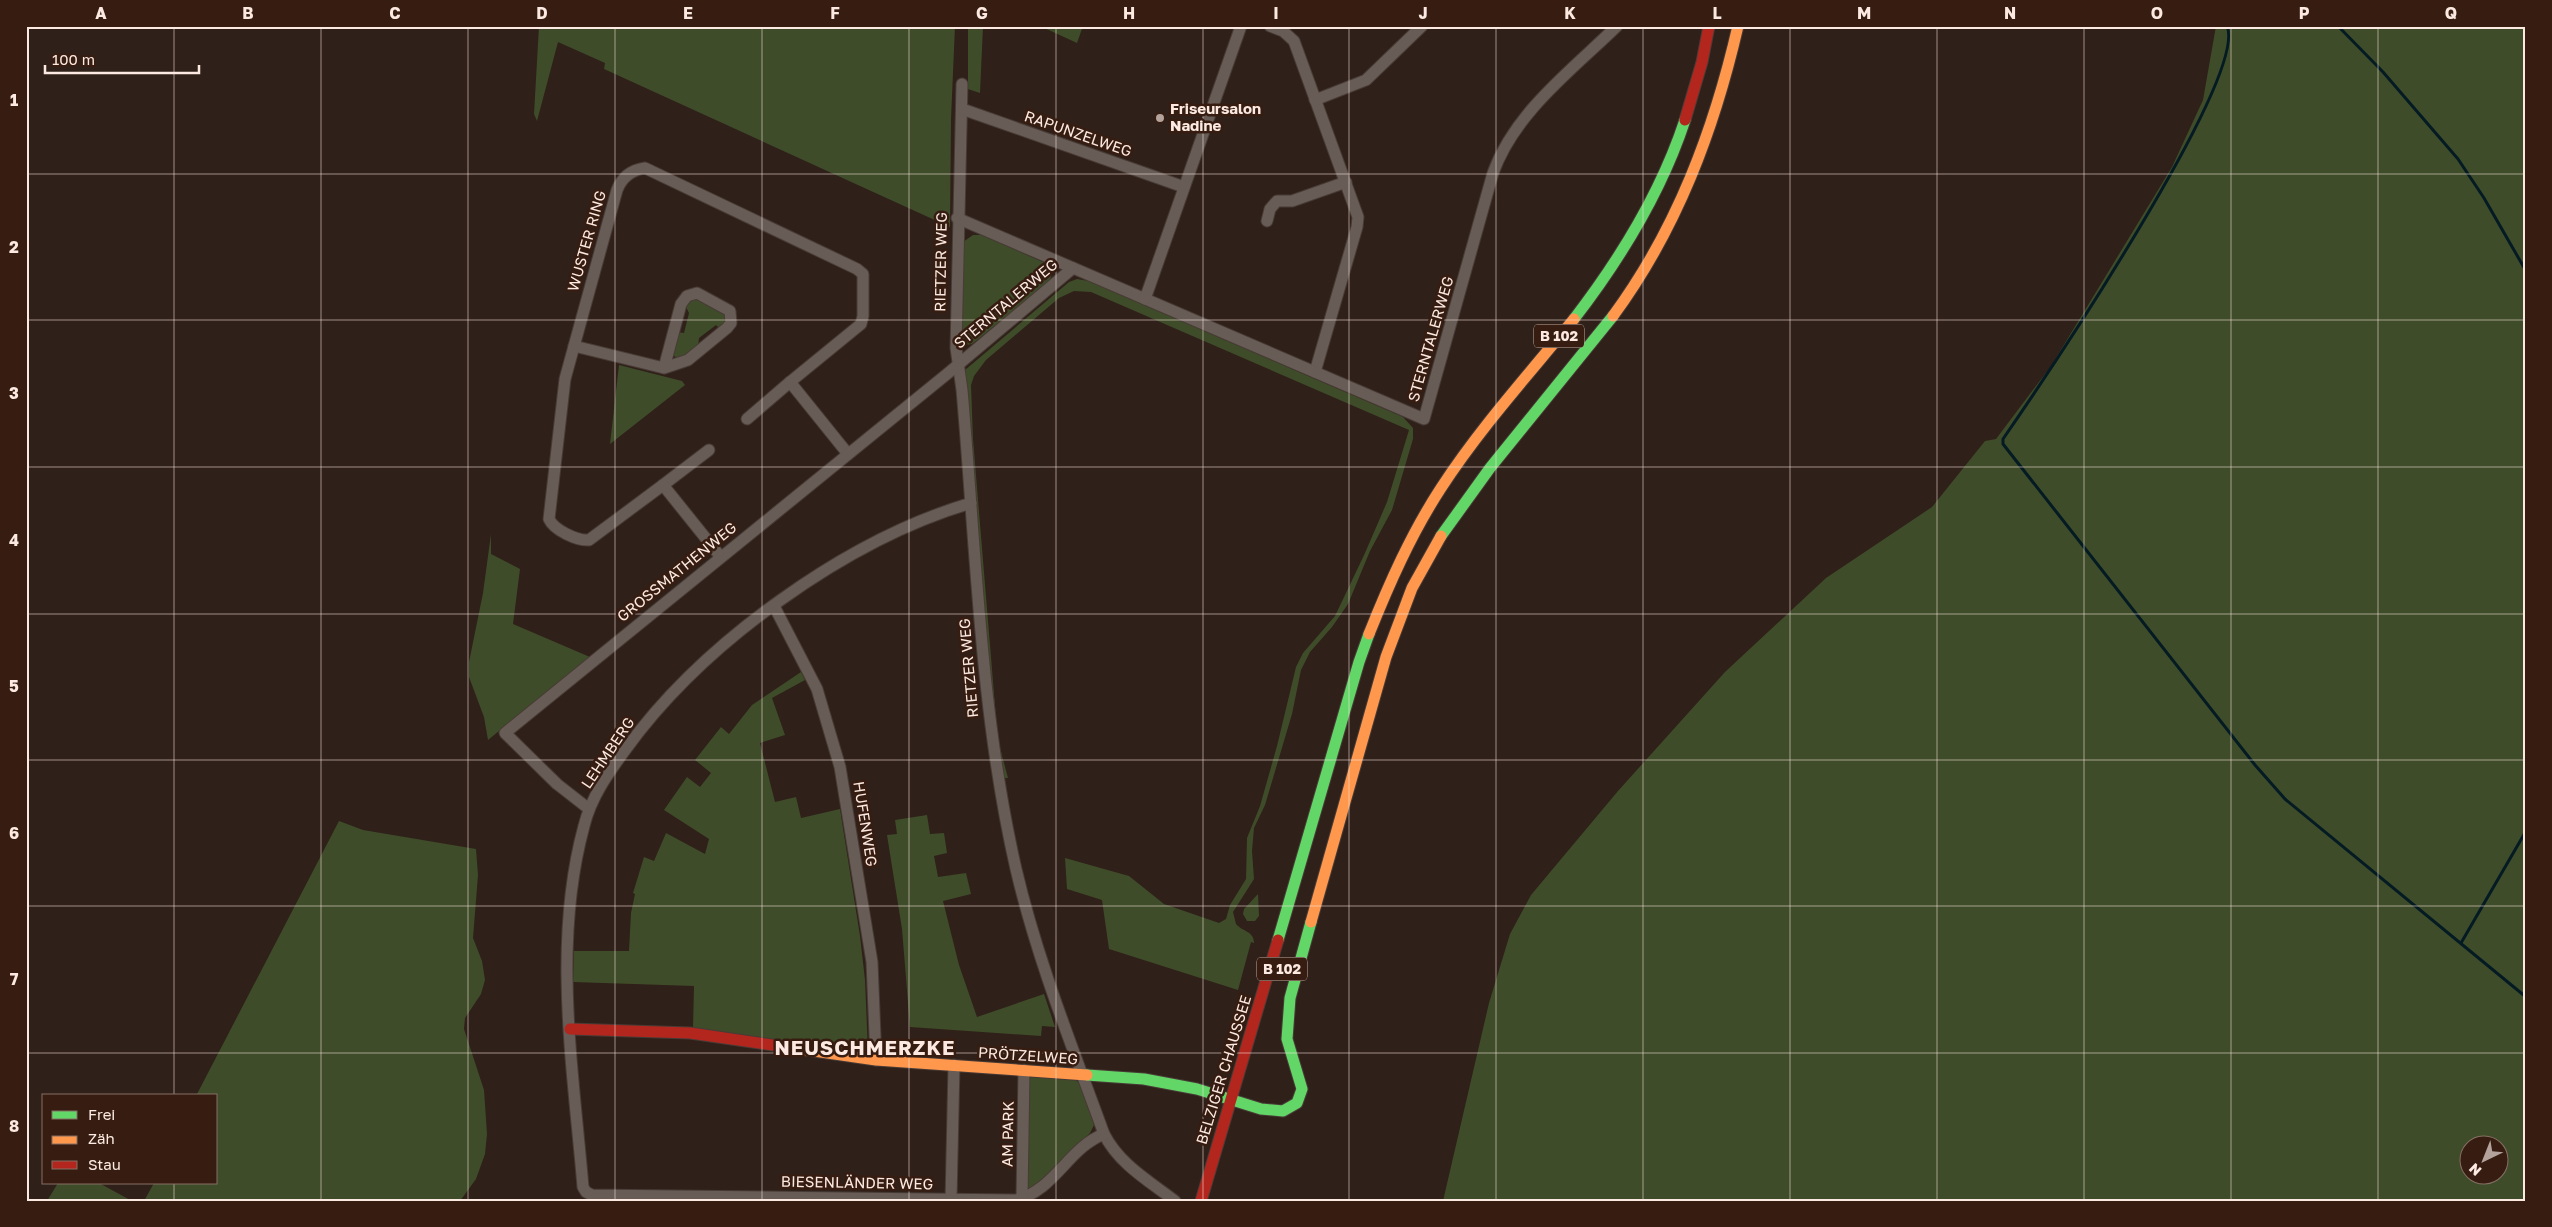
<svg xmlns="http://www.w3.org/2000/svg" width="2552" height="1227" font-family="'Golos Text',sans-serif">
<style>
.green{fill:#3f4c29;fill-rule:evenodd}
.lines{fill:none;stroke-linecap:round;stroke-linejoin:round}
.stream{stroke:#041b23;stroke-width:3}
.street-casing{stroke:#483b36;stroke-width:13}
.fast-casing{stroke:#483b36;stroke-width:13}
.slow-casing{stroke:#483b36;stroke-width:13}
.jam-casing{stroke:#483b36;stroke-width:13}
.street{stroke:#685c56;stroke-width:11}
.fast{stroke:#63d668;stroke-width:11}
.slow{stroke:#ff974d;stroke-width:11}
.jam{stroke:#b3261e;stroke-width:11}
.grid{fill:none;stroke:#fceae2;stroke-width:1;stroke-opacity:0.55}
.poi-dot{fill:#b4a39c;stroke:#371d11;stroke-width:2}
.labels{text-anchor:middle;stroke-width:5;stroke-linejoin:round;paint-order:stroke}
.shield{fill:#371d11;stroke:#c1aca3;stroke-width:1}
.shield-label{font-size:14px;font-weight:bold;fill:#fceae2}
.poi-label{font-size:15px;font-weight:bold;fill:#fceae2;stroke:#371d11;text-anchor:start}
.street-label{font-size:15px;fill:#fceae2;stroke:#371d11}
.district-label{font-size:20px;font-weight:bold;letter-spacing:1px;fill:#fceae2;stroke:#371d11}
.neatline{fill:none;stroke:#fceae2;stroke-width:2}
.grid-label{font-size:16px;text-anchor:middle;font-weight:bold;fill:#fceae2}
</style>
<rect width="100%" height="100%" fill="#2f2019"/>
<g class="green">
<path d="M539,26H955L951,119L950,227L604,69L605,63L558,42L537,121L534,114Z"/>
<path d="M968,26H983L980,93L968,89Z"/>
<path d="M1040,26H1083L1077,43Z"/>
<path d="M2216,26H2526V1201H1443L1489,1003L1510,934L1531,895L1618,791L1725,672L1826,578L1932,507L1985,441L1996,439L2051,366L2172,167L2203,100ZM2470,1144H2500V1174H2470Z"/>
<path d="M973,235H982L1045,263L1052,274L1049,282L972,344L966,345L961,342L963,242Z"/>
<path d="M1077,279L1089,281L1403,417L1413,428V439L1392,510L1370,551L1348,604L1332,627L1310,652L1301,670L1292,714L1265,805L1254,828L1252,851L1254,879L1233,912L1236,924C1243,932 1254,931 1254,943L1251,942L1238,990L1109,949L1102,900L1067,889L1065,858L1129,876L1164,904L1219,923L1226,919L1230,905L1246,879L1247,838L1260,806L1277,746L1296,667L1303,653L1335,616L1365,553L1387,502L1409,430L1091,292L1074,291L1059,298L986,360L974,376L971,385L973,439L996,718L1000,748L1008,778H1002L994,727L965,370L1069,282Z"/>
<path d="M693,297L725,312L727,320L720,329L716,325L699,338L698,347L683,359H678L673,355L677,332L684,333L689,313L685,305Z"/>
<path d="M619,365L682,381L685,385L610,444Z"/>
<path d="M491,534V554L520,569L513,624L590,657L488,740L484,717L469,677V662L483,593Z"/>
<path d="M801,672L805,680L772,698L785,735L760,743L775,802L796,797L801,818L840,809L860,936L865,980L868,1052L693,1028L694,986L573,982L574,951H629L631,913L635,894L633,893L644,857L654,861L666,833L705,854L709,839L664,810L687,777L700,787L711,773L695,760L721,727L729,734L752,705Z"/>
<path d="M927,815L930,834L944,833L947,853L934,856L938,877L966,873L971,894L943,901L959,965L977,1017L1044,994L1055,1027L1042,1026L1041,1036L910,1027L902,929L887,835L897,834L895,820Z"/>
<path d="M339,821L363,830L476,849L478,875L473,938L482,961L485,980L481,994L465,1018L464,1029L484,1090L487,1134L485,1154L476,1179L460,1201H144L154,1183H216V1096H196Z"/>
<path d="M1258,894L1259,916L1255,921H1247L1243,914L1244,909Z"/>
<path d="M1027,1073L1071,1077L1081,1084L1094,1125L1090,1133L1043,1183L1027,1190Z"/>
<path d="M58,1183H99L132,1201H47Z"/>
</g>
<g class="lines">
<g class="stream">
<path d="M2227,26C2249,77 2041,384 2003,439V444L2255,765L2285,799L2526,997"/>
<path d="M2338,26L2383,72L2458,159L2484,198L2526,271"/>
<path d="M2461,943L2526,831"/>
</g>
<g class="street-casing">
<g id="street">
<path d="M1270,26L1283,31L1294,41L1358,217L1357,227L1315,372"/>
<path d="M962,84L956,348L962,390C976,550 980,712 1016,869C1037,959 1072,1046 1104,1134C1119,1164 1149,1181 1175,1201"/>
<path d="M1315,100L1366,80L1422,26"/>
<path d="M962,109L1184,187"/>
<path d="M957,218L1424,419L1493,173C1515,112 1572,70 1617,26"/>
<path d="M1267,221L1270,209L1277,201H1292L1346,182"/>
<path d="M1145,299L1241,26"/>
<path d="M574,346L664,368L681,304L687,296L697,293L730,311L731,323L727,328L688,360L664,368"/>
<path d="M747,419L790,382L848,454"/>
<path d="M663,485L709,450"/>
<path d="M971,503C846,540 703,643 626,749C609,772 591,797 584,826C552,943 573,1068 583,1187L586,1192L592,1195L1016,1200C1055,1190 1068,1148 1104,1134"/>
<path d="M720,556L663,485L589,540C577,541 554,530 549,519L565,379L617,190C622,177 631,170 645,168L857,269L863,274V316L861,324L790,382"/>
<path d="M774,606L817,689L840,767L872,962L876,1060"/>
<path d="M589,809L557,784L505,733L947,374L1073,268"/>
<path d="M1022,1198L1024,1070"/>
<path d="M951,1200L954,1065"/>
</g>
</g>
<g class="fast-casing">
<g id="fast">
<path d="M1574,319C1621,258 1661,193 1685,120"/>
<path d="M1441,536L1490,468L1613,316"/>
<path d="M1278,940L1359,662L1369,634"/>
<path d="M1087,1075L1144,1079L1197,1089L1261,1109L1283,1111L1297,1103L1302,1089L1287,1039L1290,998L1311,922"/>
</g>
</g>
<g class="slow-casing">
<g id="slow">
<path d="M1613,316C1677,229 1714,130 1738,26"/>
<path d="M1369,634C1389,584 1411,534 1441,488C1480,428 1529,374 1574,319"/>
<path d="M1311,922L1386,657L1412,588L1441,536"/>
<path d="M786,1047L876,1060L1087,1075"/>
</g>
</g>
<g class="jam-casing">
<g id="jam">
<path d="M1685,120L1702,62L1709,26"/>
<path d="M570,1029L690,1033L786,1047"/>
<path d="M1201,1201L1278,940"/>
</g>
</g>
<use href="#street" class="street"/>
<use href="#fast" class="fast"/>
<use href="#slow" class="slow"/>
<use href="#jam" class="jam"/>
</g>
<path class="grid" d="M174,26V1096M321,26V1201M468,26V1201M615,26V1201M762,26V1201M909,26V1201M1056,26V1201M1203,26V1201M1349,26V1201M1496,26V1201M1643,26V1201M1790,26V1201M1937,26V1201M2084,26V1201M2231,26V1201M2378,26V1201M26,174H2526M26,320H2526M26,467H2526M26,614H2526M26,760H2526M26,906H2526M26,1053H2526M174,1183V1201"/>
<circle class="poi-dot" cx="1160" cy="118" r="5"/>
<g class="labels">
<g class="shield">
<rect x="1534" y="324.5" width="50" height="23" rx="4"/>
<rect x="1257" y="957.5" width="50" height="23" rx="4"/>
</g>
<g class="shield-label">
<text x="1559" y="341">B 102</text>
<text x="1282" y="974">B 102</text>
</g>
<g class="poi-label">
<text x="1170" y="114">Friseursalon<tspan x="1170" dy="17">Nadine</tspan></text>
</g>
<g class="street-label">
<text transform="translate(1078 134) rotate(19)" y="5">RAPUNZELWEG</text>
<text transform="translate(587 241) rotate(-74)" y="5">WUSTER RING</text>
<text transform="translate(941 262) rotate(-89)" y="5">RIETZER WEG</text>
<text transform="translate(1006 304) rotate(-40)" y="5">STERNTALERWEG</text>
<text transform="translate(1431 339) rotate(-74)" y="5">STERNTALERWEG</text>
<text transform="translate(677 572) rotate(-39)" y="5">GROSSMATHENWEG</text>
<text transform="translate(969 668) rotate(-95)" y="5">RIETZER WEG</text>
<text transform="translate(608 753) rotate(-56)" y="5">LEHMBERG</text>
<text transform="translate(865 824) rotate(81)" y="5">HUFENWEG</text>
<text transform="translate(1028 1056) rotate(4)" y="5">PRÖTZELWEG</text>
<text transform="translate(1224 1070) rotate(-73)" y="5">BELZIGER CHAUSSEE</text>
<text transform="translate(1008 1134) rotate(-89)" y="5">AM PARK</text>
<text transform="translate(857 1183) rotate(1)" y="5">BIESENLÄNDER WEG</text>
</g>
<g class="district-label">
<text x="865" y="1055">NEUSCHMERZKE</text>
</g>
</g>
<rect width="2552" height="1227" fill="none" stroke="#371d11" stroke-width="55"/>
<rect x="42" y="1094" width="175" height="90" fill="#371d11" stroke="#866f65"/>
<rect x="52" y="1111" width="25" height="8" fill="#63d668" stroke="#866f65"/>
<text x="88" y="1120" font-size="15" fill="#fceae2">Frei</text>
<rect x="52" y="1136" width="25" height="8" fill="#ff974d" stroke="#866f65"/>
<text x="88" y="1144" font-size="15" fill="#fceae2">Zäh</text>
<rect x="52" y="1161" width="25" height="8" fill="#b3261e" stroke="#866f65"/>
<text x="88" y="1170" font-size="15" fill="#fceae2">Stau</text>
<g transform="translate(2484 1160) rotate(223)"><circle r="24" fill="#371d11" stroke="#866f65"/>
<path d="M0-4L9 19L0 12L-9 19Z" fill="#b4a39c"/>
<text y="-8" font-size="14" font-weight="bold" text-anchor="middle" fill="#fceae2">N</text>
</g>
<path d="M45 65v8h154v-8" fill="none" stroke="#fceae2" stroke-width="2.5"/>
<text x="52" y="65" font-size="15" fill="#fceae2" stroke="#371d11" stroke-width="4" paint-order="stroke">100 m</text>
<rect x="28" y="28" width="2496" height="1172" class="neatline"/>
<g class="grid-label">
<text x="101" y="19">A</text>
<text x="248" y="19">B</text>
<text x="395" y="19">C</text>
<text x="542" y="19">D</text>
<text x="688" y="19">E</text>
<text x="835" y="19">F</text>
<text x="982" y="19">G</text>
<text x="1129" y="19">H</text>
<text x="1276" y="19">I</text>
<text x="1423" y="19">J</text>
<text x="1570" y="19">K</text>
<text x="1717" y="19">L</text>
<text x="1864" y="19">M</text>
<text x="2010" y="19">N</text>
<text x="2157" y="19">O</text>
<text x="2304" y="19">P</text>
<text x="2451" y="19">Q</text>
<text x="14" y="106">1</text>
<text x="14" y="253">2</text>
<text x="14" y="399">3</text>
<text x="14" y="546">4</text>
<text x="14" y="692">5</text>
<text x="14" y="839">6</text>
<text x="14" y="985">7</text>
<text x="14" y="1132">8</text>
</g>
</svg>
